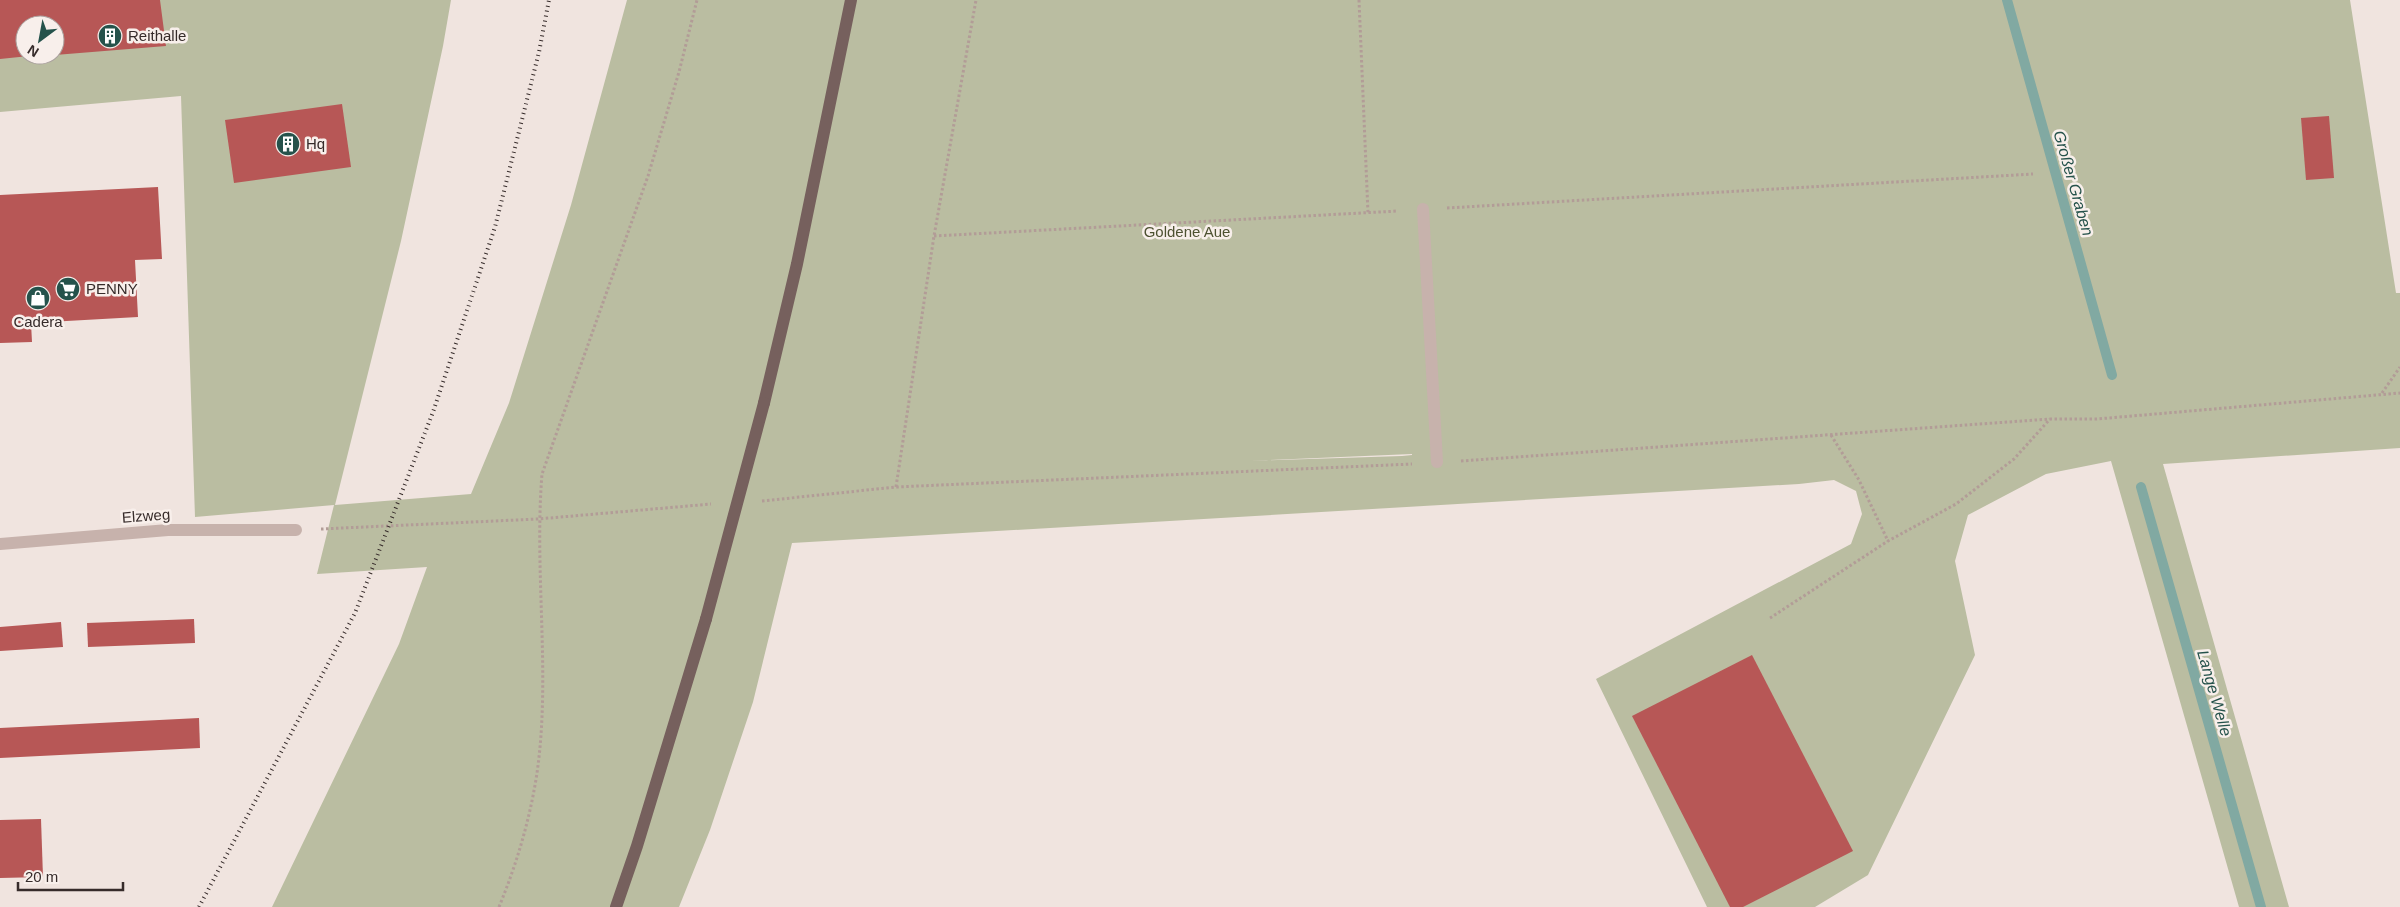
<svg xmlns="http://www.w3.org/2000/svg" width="2400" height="907" font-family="Helvetica,sans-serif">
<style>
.green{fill:#babda1;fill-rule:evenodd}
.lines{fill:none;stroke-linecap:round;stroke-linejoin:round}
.stream{stroke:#81a9a2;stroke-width:10}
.building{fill:#b75756}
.path{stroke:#b29c97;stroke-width:3;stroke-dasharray:2.5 2.5;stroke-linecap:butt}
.minor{stroke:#c7b2ac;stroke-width:12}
.major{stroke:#76605d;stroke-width:12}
.rail{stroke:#362b2a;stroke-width:4;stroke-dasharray:1 4;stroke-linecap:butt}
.major-bridge{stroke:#76605d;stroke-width:12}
.labels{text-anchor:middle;stroke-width:5;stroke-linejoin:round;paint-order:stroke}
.poi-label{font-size:15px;fill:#362b2a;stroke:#f8efeb;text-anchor:start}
.park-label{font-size:15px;fill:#4d5131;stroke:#f8efeb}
.street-label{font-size:15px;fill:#362b2a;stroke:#f8efeb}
.water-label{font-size:16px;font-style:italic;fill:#25524b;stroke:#f8efeb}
</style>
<rect width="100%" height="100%" fill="#f0e4df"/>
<path class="green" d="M0,0H451L443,46L401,241L335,505L471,494L509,403L571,205L627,0H2350L2396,293H2400V448L2163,464L2289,907H2239L2111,461L2046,474L1968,515L1955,561L1975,655L1868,875L1815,907H1707L1596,679L1851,544L1862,514L1856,491L1834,480L1799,484L792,543L753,702L710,830L679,907H272L399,644L427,567L317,574L334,505L195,517L181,96L0,112ZM25,25H55V55H25ZM1412,455L1402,456L1249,461L1412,454Z"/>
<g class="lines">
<g class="stream">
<path d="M2007,0L2112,375"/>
<path d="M2141,487L2261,907"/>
</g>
</g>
<g class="building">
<path d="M0,0H160L166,46L55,55V25H25V55L29,56L0,59Z"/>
<path d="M342,104L351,167L234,183L225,120Z"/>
<path d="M2329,116L2334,178L2306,180L2301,118Z"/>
<path d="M158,187L162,259L135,260L138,317L31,323L32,342L0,343V195Z"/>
<path d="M194,619L195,643L88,647L87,623Z"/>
<path d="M61,622L63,647L0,651V627Z"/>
<path d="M1752,655L1853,851L1743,907H1730L1632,716Z"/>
<path d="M199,718L200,748L0,758V728Z"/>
<path d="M41,819L43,877L0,878V820Z"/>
</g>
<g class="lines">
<g class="path">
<path d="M1359,0L1368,213"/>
<path d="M1447,208L2033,174"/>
<path d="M934,236L1398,211"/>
<path d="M2382,393L2400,367"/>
<path d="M1831,435L1859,480L1888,541"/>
<path d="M1461,461L2050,419H2097L2400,393"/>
<path d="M896,487L934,236L976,0"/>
<path d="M762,501L896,487L1412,464"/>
<path d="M321,529L538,519L711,504"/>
<path d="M1770,618L1888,541L1956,504L2014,459L2050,419"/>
<path d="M499,907C517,863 530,819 537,773C551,675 534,573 542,474L648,176L679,72L697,0"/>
</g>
<g class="minor">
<path d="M1423,209L1437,462"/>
<path d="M0,544L168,530H296"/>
</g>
<g class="major">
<path d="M764,403L797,264L851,0"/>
<path d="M616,907L637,846L706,619"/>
</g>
<path class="rail" d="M199,907L355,613L433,412L495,227L539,52L549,0"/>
<path class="major-bridge" d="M706,619L764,403"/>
</g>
<defs>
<g id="building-disc" transform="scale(1.25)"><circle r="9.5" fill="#25524b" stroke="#f8efeb"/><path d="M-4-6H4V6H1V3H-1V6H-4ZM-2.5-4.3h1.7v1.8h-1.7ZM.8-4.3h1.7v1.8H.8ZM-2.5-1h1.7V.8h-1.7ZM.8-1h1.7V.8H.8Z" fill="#fff"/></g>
<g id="supermarket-disc" transform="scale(1.25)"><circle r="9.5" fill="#25524b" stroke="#f8efeb"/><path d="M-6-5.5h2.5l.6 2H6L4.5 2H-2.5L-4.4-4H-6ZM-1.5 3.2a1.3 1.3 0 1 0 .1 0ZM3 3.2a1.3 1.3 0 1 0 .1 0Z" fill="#fff"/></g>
<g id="shop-disc" transform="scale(1.25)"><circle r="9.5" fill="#25524b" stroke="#f8efeb"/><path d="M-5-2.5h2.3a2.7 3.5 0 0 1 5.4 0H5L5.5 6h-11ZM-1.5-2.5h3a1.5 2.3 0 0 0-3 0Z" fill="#fff"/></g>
</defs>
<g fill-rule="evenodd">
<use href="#building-disc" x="110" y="36"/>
<use href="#building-disc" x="288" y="144"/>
<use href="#supermarket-disc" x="68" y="289"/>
<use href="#shop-disc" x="38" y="298"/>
</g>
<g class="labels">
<g class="poi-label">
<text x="128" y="41">Reithalle</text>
<text x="306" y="149">Hq</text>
<text x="86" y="294">PENNY</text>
<text x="38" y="327" text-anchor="middle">Cadera</text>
</g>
<g class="park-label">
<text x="1187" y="237">Goldene Aue</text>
</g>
<g class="street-label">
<text transform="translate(146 516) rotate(-4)" y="5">Elzweg</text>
</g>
<g class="water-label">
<text transform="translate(2074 183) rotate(74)" y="6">Großer Graben</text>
<text transform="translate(2215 693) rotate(74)" y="6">Lange Welle</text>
</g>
</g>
<g transform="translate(40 40) rotate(212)"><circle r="24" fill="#f8efeb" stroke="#aaa19e"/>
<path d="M0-4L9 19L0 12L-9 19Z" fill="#25524b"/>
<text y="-8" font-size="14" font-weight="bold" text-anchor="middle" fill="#362b2a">N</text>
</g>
<path d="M18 882v8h105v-8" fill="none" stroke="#362b2a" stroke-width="2.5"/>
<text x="25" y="882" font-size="15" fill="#362b2a" stroke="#f8efeb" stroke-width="4" paint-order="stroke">20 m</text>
</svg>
